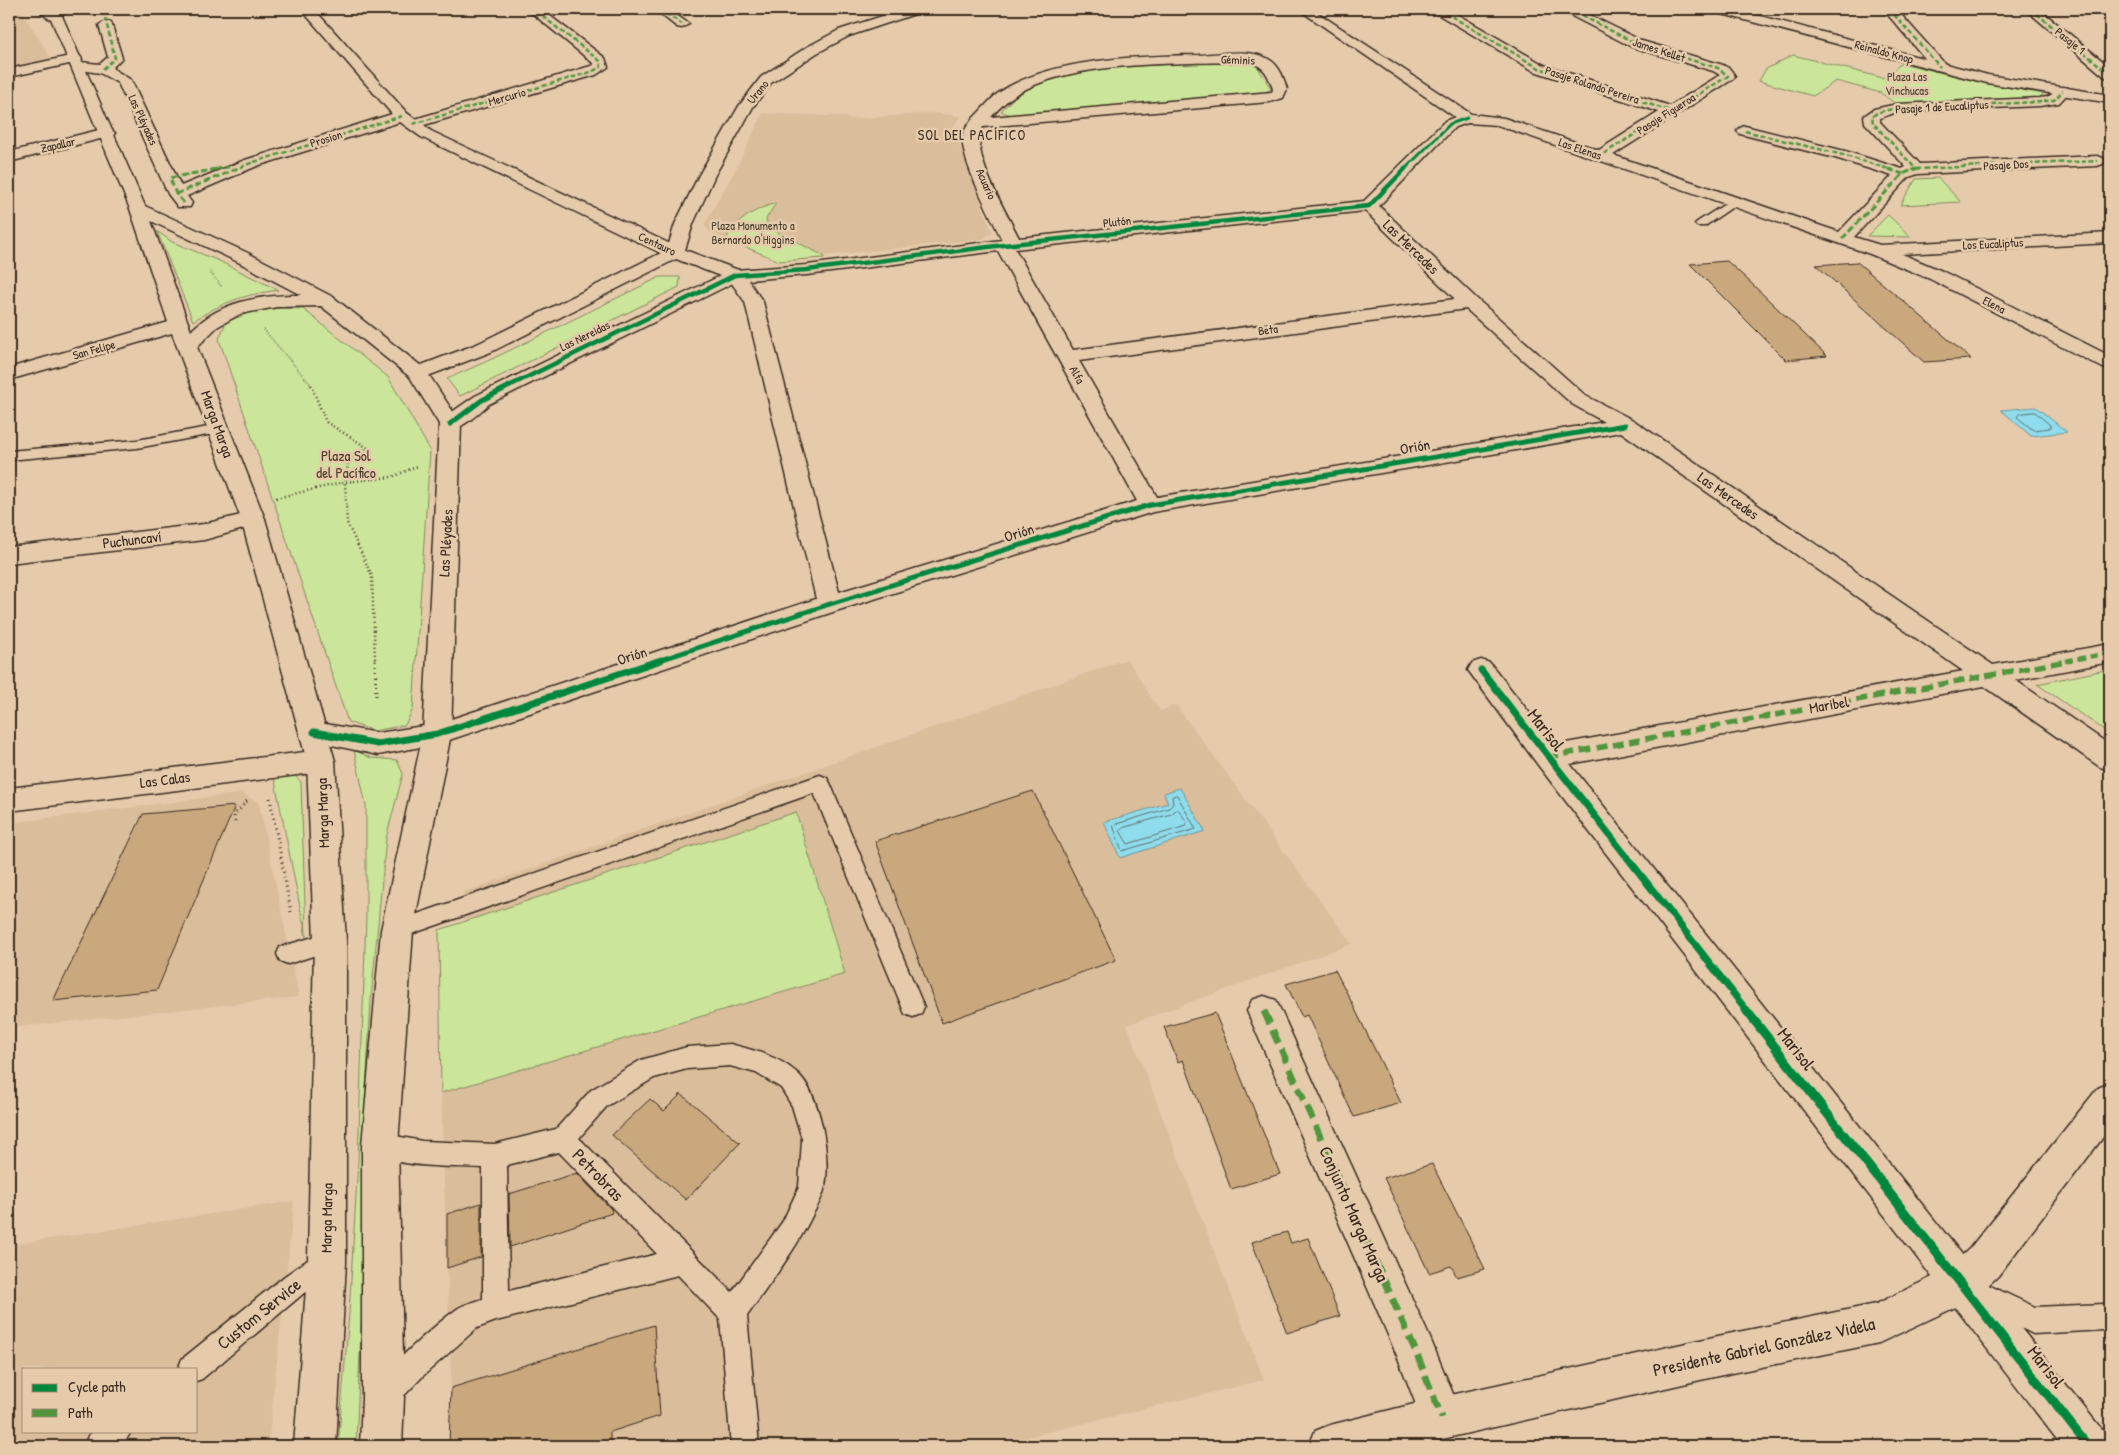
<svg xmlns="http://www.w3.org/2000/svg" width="2119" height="1455" viewBox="0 0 2119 1455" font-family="'Patrick Hand',sans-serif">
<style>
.built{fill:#dabd9b;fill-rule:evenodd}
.green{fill:#cbe59b;stroke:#83885c}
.water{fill:#8edcec;stroke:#6d959a}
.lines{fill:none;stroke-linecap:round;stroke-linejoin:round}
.shore{stroke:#5c7170;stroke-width:1}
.building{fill:#c9a87e;stroke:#3b2a1e}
.service-casing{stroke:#3b2a1e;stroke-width:3}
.minor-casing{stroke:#3b2a1e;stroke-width:3}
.tertiary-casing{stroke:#3b2a1e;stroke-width:3}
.secondary-casing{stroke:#3b2a1e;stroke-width:3}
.primary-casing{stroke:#3b2a1e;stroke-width:3}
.motorway-casing{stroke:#3b2a1e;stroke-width:3}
.path-far2{stroke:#3b2a1e;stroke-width:2;stroke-dasharray:0.5 2;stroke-linecap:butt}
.path-far1{stroke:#3b2a1e;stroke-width:2.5;stroke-dasharray:1 3;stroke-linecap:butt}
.path{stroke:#3b2a1e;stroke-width:3;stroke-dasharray:1 4;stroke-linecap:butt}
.service{fill:#e5cbac;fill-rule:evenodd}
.minor{fill:#e5cbac;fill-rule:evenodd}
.tertiary{fill:#e5cbac;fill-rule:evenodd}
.secondary{fill:#e5cbac;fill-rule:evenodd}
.primary{fill:#e5cbac;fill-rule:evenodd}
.motorway{fill:#e5cbac;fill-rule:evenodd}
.quiet-far4{stroke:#51953d;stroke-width:2.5;stroke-dasharray:5 2.5;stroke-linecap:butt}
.quiet-far3{stroke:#51953d;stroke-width:3;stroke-dasharray:7 3;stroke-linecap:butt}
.quiet-far2{stroke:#51953d;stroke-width:4.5;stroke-dasharray:8 4.5;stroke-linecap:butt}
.quiet-far1{stroke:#51953d;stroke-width:5.5;stroke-dasharray:11 5.5;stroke-linecap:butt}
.quiet{stroke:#51953d;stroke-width:7;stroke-dasharray:14 7;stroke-linecap:butt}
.cycleway-far4-casing{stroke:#e5cbac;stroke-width:5}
.cycleway-far3-casing{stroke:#e5cbac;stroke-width:6}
.cycleway-far2-casing{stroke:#e5cbac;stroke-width:8}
.cycleway-far1-casing{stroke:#e5cbac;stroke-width:10}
.cycleway-casing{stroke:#e5cbac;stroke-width:12}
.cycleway-far4{stroke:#00873e;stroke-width:3}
.cycleway-far3{stroke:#00873e;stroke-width:4.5}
.cycleway-far2{stroke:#00873e;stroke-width:5}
.cycleway-far1{stroke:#00873e;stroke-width:7}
.cycleway{stroke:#00873e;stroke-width:9}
.labels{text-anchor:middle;stroke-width:5;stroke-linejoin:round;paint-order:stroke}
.far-street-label{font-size:12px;fill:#3b2a1e;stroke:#e5cbac}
.far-park-label{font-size:12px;fill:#493d2a;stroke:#e5cbac}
.far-neighbourhood-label{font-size:14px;letter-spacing:1px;fill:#3b2a1e;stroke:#e5cbac}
.street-label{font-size:15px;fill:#3b2a1e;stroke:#e5cbac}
.park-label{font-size:15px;fill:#493d2a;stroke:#e5cbac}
.near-street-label{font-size:18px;fill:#3b2a1e;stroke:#e5cbac}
</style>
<rect width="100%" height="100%" fill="#e5cbac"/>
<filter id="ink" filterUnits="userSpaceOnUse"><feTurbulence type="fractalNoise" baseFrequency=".02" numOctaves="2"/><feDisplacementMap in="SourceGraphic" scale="10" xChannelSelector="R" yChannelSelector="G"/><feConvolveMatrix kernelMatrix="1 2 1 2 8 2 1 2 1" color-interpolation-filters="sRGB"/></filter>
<g filter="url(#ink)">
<path class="built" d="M 20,9 L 51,58 L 9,67 L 9,10 Z
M 763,113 L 848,117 L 847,119 L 932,113 L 961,116 L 953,127 L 992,232 L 983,239 L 824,256 L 768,227 L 766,219 L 775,204 L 731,230 L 726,239 L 710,232 L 704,225 L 738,165 Z
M 1127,659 L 1160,711 L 1176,705 L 1352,944 L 1127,1025 L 1264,1380 L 990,1446 L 449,1446 L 451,1379 L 441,1093 L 845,974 L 796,812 L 465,921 L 464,892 Z
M 242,793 L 259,803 L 299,997 L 9,1028 L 9,823 Z
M 294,1201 L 268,1446 L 9,1446 L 9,1245 ZM 24,1369 L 196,1369 L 196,1431 L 24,1431 Z"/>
<path class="green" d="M 1793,55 L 1883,78 L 1902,63 L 1975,81 L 2043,94 L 2037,100 L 1896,104 L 1881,93 L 1836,81 L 1813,96 L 1759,81 L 1766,69 Z
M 1243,60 L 1256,64 L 1271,89 L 1260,95 L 1013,116 L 1001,111 L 1020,92 L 1056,77 L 1097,68 Z
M 1938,178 L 1961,202 L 1900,205 L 1916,179 Z
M 776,203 L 766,219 L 768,227 L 824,256 L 824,258 L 779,261 L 726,239 C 736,220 755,209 776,203 Z
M 1888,215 L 1911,237 L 1867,236 Z
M 157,231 L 172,242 L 219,261 L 278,290 C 243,295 223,302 193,321 Z
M 660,277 L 680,277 L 679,287 L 460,396 L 447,379 L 494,358 Z
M 280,308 L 303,309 L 388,377 L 430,450 L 413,709 L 405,725 L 374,731 L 348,722 L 219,339 L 226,322 L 254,311 Z
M 2110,669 L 2110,734 L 2037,684 Z
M 354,750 L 371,758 L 397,760 L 403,774 L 386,838 L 371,999 L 364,1127 L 362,1306 L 356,1446 L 338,1446 L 349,1314 L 358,1162 L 366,916 L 366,805 Z
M 289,770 L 301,782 L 306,937 L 273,771 Z
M 796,812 L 845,974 L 441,1093 L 439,930 Z"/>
<path class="water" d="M 2036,407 L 2067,432 L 2031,436 L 2001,410 Z
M 1180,788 L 1205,831 L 1120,858 L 1104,822 L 1168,803 L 1164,793 Z"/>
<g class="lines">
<path class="shore" d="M 2035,412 L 2050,425 L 2050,428 L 2033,430 L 2017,417 L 2019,414 Z
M 1177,795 L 1196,829 L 1122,851 L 1113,825 L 1169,808 L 1173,804 L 1172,797 Z
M 1178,809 L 1187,822 L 1186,826 L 1128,844 L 1120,831 L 1122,828 L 1171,814 Z"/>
</g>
<path class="building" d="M 1727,261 L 1751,283 L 1827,356 L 1786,360 L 1690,264 Z
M 1857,262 L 1935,328 L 1971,359 L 1924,362 L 1816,265 Z
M 1033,791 L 1116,960 L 942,1023 L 875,841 Z
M 235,806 L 157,990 L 53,1001 L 143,814 Z
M 1335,970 L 1352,1003 L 1401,1103 L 1354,1117 L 1307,1015 L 1302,1017 L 1286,984 Z
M 1215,1013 L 1280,1174 L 1231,1189 L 1183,1060 L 1178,1062 L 1164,1027 Z
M 681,1094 L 740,1143 L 686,1200 L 612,1135 L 650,1099 L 664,1111 Z
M 1432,1164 L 1461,1221 L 1485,1269 L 1457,1277 L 1451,1266 L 1429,1273 L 1384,1178 Z
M 577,1173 L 611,1209 L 612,1213 L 510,1247 L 509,1194 Z
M 481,1203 L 481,1257 L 447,1268 L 447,1214 Z
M 1287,1232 L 1291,1243 L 1308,1238 L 1340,1316 L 1287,1333 L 1252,1242 Z
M 654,1325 L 660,1416 L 610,1432 L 610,1446 L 449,1446 L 451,1388 Z"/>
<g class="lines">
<defs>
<path id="service" d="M 1733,199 L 1737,200 L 1739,202 L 1737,204 L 1705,226 L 1697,226 L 1695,224 L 1697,222 Z
M 219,425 L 224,426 L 226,429 L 224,432 L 137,448 L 9,460 L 9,451 L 137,440 Z
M 820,775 L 827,778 L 830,783 L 924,1007 L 921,1014 L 913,1017 L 905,1014 L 814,793 L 397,939 L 389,937 L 386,930 L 389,923 L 397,921 Z
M 330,932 L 338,934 L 341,941 L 338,948 L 288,964 L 280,961 L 277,954 L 280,947 Z
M 730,1044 C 753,1050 778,1056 796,1072 C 821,1092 832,1161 824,1190 C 822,1198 817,1207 813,1214 C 795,1251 770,1283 747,1316 L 759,1446 L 731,1446 L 720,1319 L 678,1275 L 496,1321 L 477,1328 L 423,1376 L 396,1404 L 386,1408 L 376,1404 L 372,1394 C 381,1372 436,1324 457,1309 C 464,1304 474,1302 483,1299 L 483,1168 C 446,1166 406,1168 371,1154 L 368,1145 L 371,1136 L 380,1133 L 422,1141 L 495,1144 L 556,1129 L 591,1090 L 641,1060 L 687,1047 ZM 730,1066 L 756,1073 L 781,1088 L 792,1106 L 802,1139 L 799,1187 L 783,1221 L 732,1292 L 579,1138 L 607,1106 L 654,1078 L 687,1069 ZM 559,1152 L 657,1254 L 509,1291 L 507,1165 Z
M 327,1249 L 336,1253 L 340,1262 L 336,1271 L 304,1293 L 202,1379 L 196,1381 L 196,1369 L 178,1369 L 182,1359 L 286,1275 L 318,1253 Z
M 1980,1281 L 2035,1307 L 2104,1304 L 2110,1306 L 2110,1328 L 2104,1330 L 2033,1334 L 1971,1303 L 1967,1294 L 1971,1285 Z
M 94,1431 L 131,1431 C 122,1453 105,1446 84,1446 L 88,1436 Z"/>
<path id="minor" d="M 301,9 L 314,9 L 407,113 L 415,119 L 594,65 L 593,63 L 527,9 L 541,9 L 605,58 L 608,67 L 596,75 L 424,125 L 431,131 L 681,249 L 684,253 L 681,257 L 675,258 L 669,257 L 421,137 L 400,122 L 257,166 L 187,196 L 192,203 L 190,207 L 178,207 L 168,194 L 118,83 L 100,73 L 74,69 L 72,66 L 74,63 L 9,77 L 9,69 L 75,55 L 80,56 L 82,59 L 80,62 L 100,64 L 108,57 L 99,25 L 106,21 L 111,22 L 122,58 L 112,68 L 131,80 L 181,186 L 245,160 L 392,114 Z
M 654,9 L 668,9 L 689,24 L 682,28 L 677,27 Z
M 1298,9 L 1312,9 L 1471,114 L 1504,118 L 1599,150 L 1659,112 L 1534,71 L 1434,12 L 1433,9 L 1448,9 L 1544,65 L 1670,106 L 1720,75 L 1713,71 L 1632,47 L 1564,12 L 1563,9 L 1578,9 L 1642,41 L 1723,65 L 1730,69 L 1735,76 L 1733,79 L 1613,155 L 1839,232 L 1892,176 L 1835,158 L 1740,134 L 1737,131 L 1740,128 L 1745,126 L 1845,151 L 1902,169 L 1906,167 L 1865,123 L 1864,116 L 1874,109 L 1897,104 L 2040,98 C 2043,97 2046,98 2049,96 C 2057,92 2057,85 2068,88 L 2070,91 L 2059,103 L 2040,106 L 1897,112 L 1880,118 L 1880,122 L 1920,164 L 2097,156 L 2103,158 L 2105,161 L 2103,164 L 2097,166 L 1918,174 L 1909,177 L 1854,237 L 1880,245 L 2110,233 L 2110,243 L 1902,254 L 1942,271 L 2110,356 L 2110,370 L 2103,368 L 1930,279 L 1870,254 L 1497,125 L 1468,123 L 1455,127 L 1379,206 L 1477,299 L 1586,396 L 1633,420 L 1993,665 L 2110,644 L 2110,662 L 2015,680 L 2110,745 L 2110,770 L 2100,767 L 1984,686 L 1570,764 L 2056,1372 L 2103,1431 L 2109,1446 L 2062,1446 L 1538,765 L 1468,670 L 1472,663 L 1481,660 L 1490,663 L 1555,745 L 1963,671 L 1621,432 L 1153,512 L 839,610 L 437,744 L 378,755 L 304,739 L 300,732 L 304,725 L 314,722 L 378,733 L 436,724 L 816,599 L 745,302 L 726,275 L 729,271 L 735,270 L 807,265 L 1002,240 C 992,217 958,157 963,134 C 966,126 975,116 981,110 C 986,105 992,98 997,94 C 1047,58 1139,56 1199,55 C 1221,54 1251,48 1270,60 C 1280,66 1284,79 1287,89 L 1283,98 L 1269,102 L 983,127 C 967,149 1008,215 1019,238 L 1364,201 L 1445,121 L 1455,117 ZM 1247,62 C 1264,65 1268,74 1273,89 L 1272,92 L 991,117 C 996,112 1001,106 1007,101 C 1059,59 1182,64 1247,62 ZM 1365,211 L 1455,299 L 1073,350 L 1015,249 ZM 998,251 L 1137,501 L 839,592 L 763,302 L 748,280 L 807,275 ZM 1466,309 L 1572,404 L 1604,422 L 1157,497 L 1079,361 Z
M 1883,9 L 1896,9 L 1945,64 L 1947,67 L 1945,70 L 1935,70 Z
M 2025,9 L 2039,9 L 2110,67 L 2110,78 L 2105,77 Z
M 107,128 L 112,130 L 115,133 L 112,136 L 9,162 L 9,152 Z
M 253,512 L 261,514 L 265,519 L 261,524 L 204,540 L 9,563 L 9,547 L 204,524 Z
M 321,750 L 331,753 L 335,761 L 331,769 L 321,772 L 9,811 L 9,788 Z
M 1264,996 L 1276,1000 L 1430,1338 L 1463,1418 L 1457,1433 L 1442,1439 L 1427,1433 L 1398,1358 L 1247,1011 L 1252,1000 Z"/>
<path id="tertiary" d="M 904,9 L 922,9 L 921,12 L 849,36 L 817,53 L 771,83 L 753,107 L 715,175 L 693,224 L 685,250 L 741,271 L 744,275 L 741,279 L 489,404 C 476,415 460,433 442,429 L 439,424 L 442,419 L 475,396 L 720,276 L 676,259 L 491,352 L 425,377 L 418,379 L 411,377 L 408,373 L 411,369 L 477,344 L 667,250 L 675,224 L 699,175 L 739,106 L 761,77 L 807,47 L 839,30 Z
M 1713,9 L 1733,9 L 1988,75 L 2110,95 L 2110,103 L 1987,83 L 1714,12 Z
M 179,319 L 186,321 L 189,325 L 186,329 L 9,380 L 9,368 Z"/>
<path id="secondary" d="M 2110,1083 L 2110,1128 L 1998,1276 L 1975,1298 L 1879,1343 L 1718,1376 L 1412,1446 L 1309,1446 L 1315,1431 L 1330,1425 L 1442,1397 L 1718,1336 L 1876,1304 L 1947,1270 L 1970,1248 L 2098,1088 Z"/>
<path id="primary" d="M 47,9 L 59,9 L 145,206 L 248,253 L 333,297 L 425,369 L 461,424 L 451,734 L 413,930 L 398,1145 L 404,1398 L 402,1446 L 360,1446 L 362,1398 L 362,1145 L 381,930 L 423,734 L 439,424 L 410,377 L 321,306 L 277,307 L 240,314 L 217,327 L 197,347 L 265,519 L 335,761 L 346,941 L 346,1262 L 336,1446 L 294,1446 L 308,1262 L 314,941 L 307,761 L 241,519 L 169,325 L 130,209 ZM 151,221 L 236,261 L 301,295 C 260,295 220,301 191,331 Z"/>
<path id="motorway" d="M 39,9 L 65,9 L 61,20 C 52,22 43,16 39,9 Z"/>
</defs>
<use href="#service" class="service-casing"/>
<use href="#minor" class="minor-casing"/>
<use href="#tertiary" class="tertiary-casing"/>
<use href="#secondary" class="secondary-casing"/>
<use href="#primary" class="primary-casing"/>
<use href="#motorway" class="motorway-casing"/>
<path class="path-far2" d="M 210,272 L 222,287
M 264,330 L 312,386"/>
<path class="path-far1" d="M 311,385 L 326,422 L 368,448 L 349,459 L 345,482 L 347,523 L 372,576 L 375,661
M 276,498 L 345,482 L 392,477 L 418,466"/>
<path class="path" d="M 375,660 L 376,697
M 270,798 L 291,912
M 235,822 L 234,815 L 247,801"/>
<use href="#service" class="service"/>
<use href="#minor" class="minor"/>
<use href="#tertiary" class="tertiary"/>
<use href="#secondary" class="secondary"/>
<use href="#primary" class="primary"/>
<use href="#motorway" class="motorway"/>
<path class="quiet-far4" d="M 660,9 L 682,24
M 1439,9 L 1539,68 L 1670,111
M 1569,9 L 1637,44 L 1718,68 L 1728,76 L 1600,156
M 1889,9 L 1940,67
M 2031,9 L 2110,74
M 103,69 L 115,58 L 104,13 L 114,9
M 413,124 L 591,72 L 601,67 L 600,61 L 533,9
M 1745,131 L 1839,154 L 1892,170
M 1916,169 L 2097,161
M 210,170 L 229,167
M 233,170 L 251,163 L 402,116
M 1912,170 L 1916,169 L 1873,123 L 1872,116 L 1879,112 L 1897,108 L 2040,102 L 2054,100 L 2063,91"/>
<path class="quiet-far3" d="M 1888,169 L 1903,174
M 176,194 L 236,169
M 184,203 L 176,194 L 170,178 L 217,169
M 1842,239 L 1903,174 L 1915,169"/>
<path class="quiet-far2" d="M 2065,661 L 2110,653"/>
<path class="quiet-far1" d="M 1548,757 L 2072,660"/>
<path class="quiet" d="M 1264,1011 L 1416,1352 L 1442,1418"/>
<defs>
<path id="cycleway-far4" d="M 1404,170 L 1450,124 L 1467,118"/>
<path id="cycleway-far3" d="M 509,386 L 735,275 L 807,270 L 1004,245 L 1369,206 L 1405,169"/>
<path id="cycleway-far2" d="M 450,424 L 482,400 L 512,385
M 657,661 L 830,604 L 1150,505 L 1625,425"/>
<path id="cycleway-far1" d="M 1481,670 L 1747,1011
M 314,732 L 378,744 L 437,734 L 661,660"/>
<path id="cycleway" d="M 1746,1010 L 2088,1446"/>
</defs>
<use href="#cycleway-far4" class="cycleway-far4-casing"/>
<use href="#cycleway-far3" class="cycleway-far3-casing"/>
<use href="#cycleway-far2" class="cycleway-far2-casing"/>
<use href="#cycleway-far1" class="cycleway-far1-casing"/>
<use href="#cycleway" class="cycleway-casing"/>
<use href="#cycleway-far4" class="cycleway-far4"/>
<use href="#cycleway-far3" class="cycleway-far3"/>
<use href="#cycleway-far2" class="cycleway-far2"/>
<use href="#cycleway-far1" class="cycleway-far1"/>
<use href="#cycleway" class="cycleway"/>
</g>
</g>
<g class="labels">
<g class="far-street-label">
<text transform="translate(2070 41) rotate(39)" y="4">Pasaje 1</text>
<text transform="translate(1659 50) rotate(18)" y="4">James Kellet</text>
<text transform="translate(1884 52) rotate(15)" y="4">Reinaldo Knop</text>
<text transform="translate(1238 60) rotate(2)" y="4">Géminis</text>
<text transform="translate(1592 85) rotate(18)" y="4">Pasaje Rolando Pereira</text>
<text transform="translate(758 92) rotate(-51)" y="4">Urano</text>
<text transform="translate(507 97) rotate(-16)" y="4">Mercurio</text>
<text transform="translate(1942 107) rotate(-3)" y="4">Pasaje 1 de Eucaliptus</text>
<text transform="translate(1666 114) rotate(-32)" y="4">Pasaje Figueroa</text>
<text transform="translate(143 120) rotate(65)" y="4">Las Pléyades</text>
<text transform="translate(326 139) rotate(-17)" y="4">Prosion</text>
<text transform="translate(58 145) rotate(-13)" y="4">Zapallar</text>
<text transform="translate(1580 149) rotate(19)" y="4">Las Elenas</text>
<text transform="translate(2006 165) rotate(-3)" y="4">Pasaje Dos</text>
<text transform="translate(986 184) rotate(66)" y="4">Acuario</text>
<text transform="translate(1117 222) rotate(-6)" y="4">Plutón</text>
<text transform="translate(657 244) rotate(25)" y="4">Centauro</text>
<text transform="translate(1993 244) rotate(-3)" y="4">Los Eucaliptus</text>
<text transform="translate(1994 305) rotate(27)" y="4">Elena</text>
<text transform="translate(1268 330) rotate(-8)" y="4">Beta</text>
<text transform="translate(585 336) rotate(-26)" y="4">Las Nereidas</text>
<text transform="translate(94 350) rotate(-16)" y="4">San Felipe</text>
<text transform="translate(1077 375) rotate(61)" y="4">Alfa</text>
</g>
<g class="far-park-label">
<text x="1907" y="81">Plaza Las<tspan x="1907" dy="14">Vinchucas</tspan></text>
<text x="753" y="230">Plaza Monumento a<tspan x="753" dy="14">Bernardo O'Higgins</tspan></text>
</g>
<g class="far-neighbourhood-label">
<text x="972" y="140">SOL DEL PACÍFICO</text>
</g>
<g class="street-label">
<text transform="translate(1411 247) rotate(44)" y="5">Las Mercedes</text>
<text transform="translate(217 424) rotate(70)" y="5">Marga Marga</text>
<text transform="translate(1415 447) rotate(-10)" y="5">Orión</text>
<text transform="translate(1728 496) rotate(35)" y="5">Las Mercedes</text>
<text transform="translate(1019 533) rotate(-17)" y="5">Orión</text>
<text transform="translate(132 540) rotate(-7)" y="5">Puchuncaví</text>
<text transform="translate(446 543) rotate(-87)" y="5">Las Pléyades</text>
<text transform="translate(632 656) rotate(-18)" y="5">Orión</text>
<text transform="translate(1829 705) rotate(-10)" y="5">Maribel</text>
<text transform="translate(165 780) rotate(-7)" y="5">Las Calas</text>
<text transform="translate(323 813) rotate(-92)" y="5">Marga Marga</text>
<text transform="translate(327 1218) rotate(-89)" y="5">Marga Marga</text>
</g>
<g class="park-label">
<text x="346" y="461">Plaza Sol<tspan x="346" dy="17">del Pacífico</tspan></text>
</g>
<g class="near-street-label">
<text transform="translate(1546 730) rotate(52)" y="6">Marisol</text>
<text transform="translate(1796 1049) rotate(52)" y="6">Marisol</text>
<text transform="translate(598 1175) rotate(46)" y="6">Petrobras</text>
<text transform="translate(1354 1214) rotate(66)" y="6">Conjunto Marga Marga</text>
<text transform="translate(259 1314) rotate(-39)" y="6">Custom Service</text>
<text transform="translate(1764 1347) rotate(-12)" y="6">Presidente Gabriel González Videla</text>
<text transform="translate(2046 1367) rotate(52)" y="6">Marisol</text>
</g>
</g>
<rect width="2119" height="1455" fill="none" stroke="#e5cbac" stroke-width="30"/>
<rect x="15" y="15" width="2089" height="1425" fill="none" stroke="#3b2a1e" stroke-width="2" filter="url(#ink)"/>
<rect x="22" y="1368" width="175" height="65" fill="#e5cbac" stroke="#a18b73"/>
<rect x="32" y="1384" width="25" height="8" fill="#00873e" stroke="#a18b73"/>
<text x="68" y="1392" font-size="15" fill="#3b2a1e">Cycle path</text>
<rect x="32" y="1409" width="25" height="8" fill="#51953d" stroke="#a18b73"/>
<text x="68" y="1418" font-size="15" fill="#3b2a1e">Path</text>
</svg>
